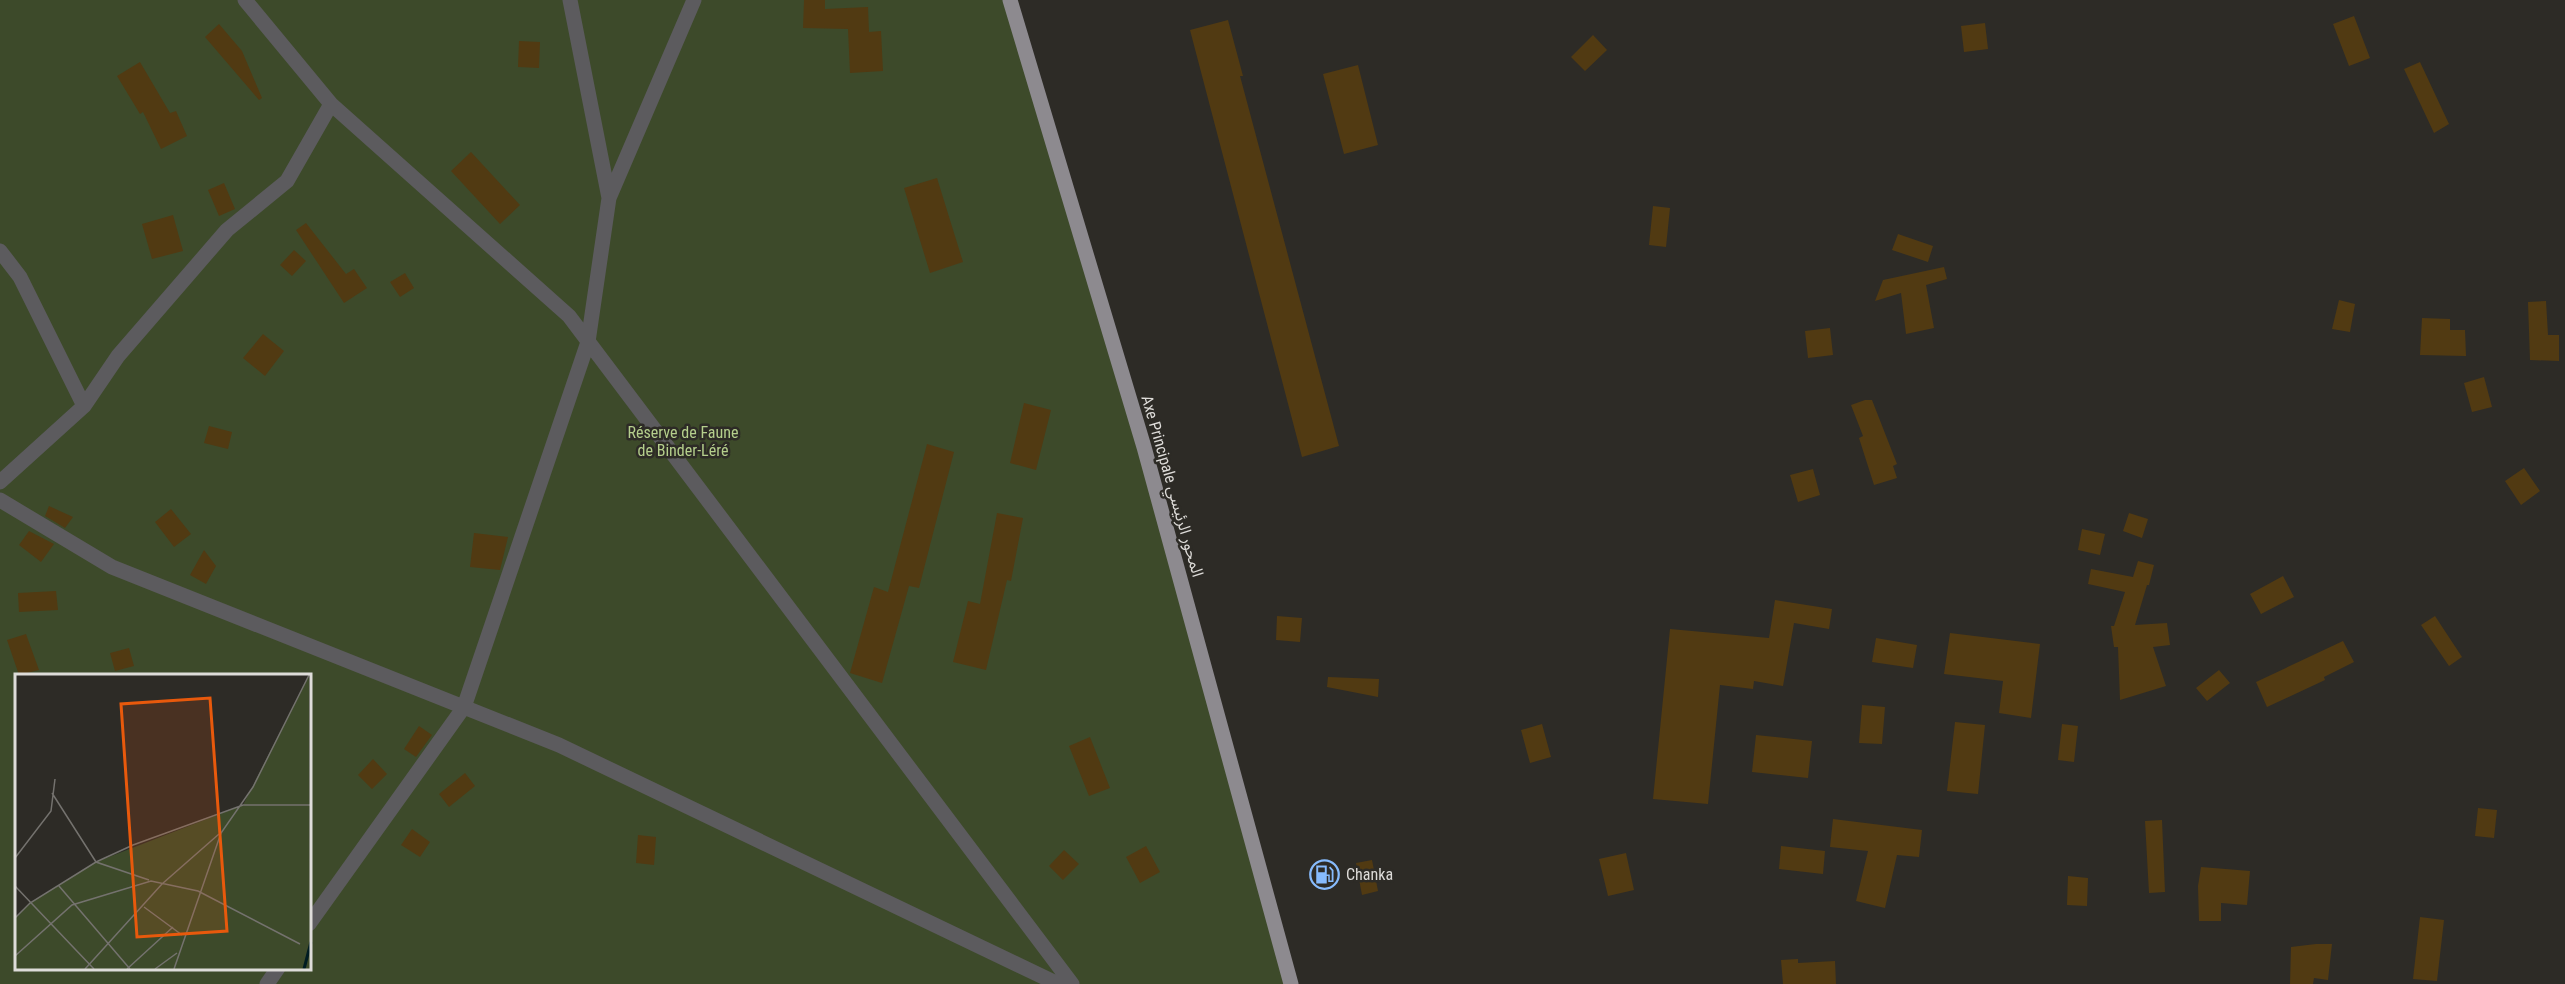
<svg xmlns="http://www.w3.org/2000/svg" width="2565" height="984" viewBox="0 0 2565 984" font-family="'Roboto Condensed','Noto Sans Arabic',sans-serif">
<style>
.green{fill:#3d4a2a;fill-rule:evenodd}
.building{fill:#513a12}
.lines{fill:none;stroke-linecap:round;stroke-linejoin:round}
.minor{stroke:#5c5b5e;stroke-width:15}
.major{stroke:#8d8a8f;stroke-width:15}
.labels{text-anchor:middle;stroke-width:5;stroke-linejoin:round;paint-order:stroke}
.park-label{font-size:16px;fill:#b5cf8c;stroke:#2d2b26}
.street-label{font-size:16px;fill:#dedcd9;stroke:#2d2b26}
.poi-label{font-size:16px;fill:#dedcd9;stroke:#2d2b26;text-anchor:start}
.inset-river{fill:none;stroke:#001c22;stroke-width:3}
.inset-road{fill:none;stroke:#74726e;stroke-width:1.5}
.view{fill:#e8590c;fill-opacity:0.15;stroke:#e8590c;stroke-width:3}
.inset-edge{fill:none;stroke:#dedcd9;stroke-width:3}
</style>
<rect width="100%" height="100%" fill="#2d2b26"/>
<path class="green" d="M 0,0 L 1010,0 L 1291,984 L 0,984 ZM 16,675 L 309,675 L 309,968 L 16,968 Z"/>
<path class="building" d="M 804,0 L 825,0 L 825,9 L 868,7 L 869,32 L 881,31 L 883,71 L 850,73 L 848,29 L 803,28 Z
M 2354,16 L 2370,58 L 2349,66 L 2333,24 Z
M 1228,20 L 1243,76 L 1240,76 L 1339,446 L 1302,457 L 1190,30 Z
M 1985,23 L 1988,49 L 1964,52 L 1961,26 Z
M 219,24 L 242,51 L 262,98 L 259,100 L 205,37 Z
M 1593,35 L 1607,50 L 1585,71 L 1571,57 Z
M 519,41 L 540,42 L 539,68 L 518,67 Z
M 140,62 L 170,113 L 176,111 L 187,136 L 161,149 L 143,112 L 140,114 L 117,76 Z
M 2420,62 L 2449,124 L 2434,133 L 2404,69 Z
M 1358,65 L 1378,145 L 1344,154 L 1323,74 Z
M 471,152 L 520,205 L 500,224 L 451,171 Z
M 937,178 L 963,262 L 930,273 L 904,188 Z
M 224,183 L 235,209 L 219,216 L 208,190 Z
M 1653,206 L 1670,208 L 1666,247 L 1649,245 Z
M 173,215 L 183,251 L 152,259 L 142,224 Z
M 306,223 L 346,274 L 354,269 L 367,288 L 344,303 L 296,230 Z
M 1898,234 L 1933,246 L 1928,262 L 1892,250 Z
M 294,250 L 306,261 L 292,276 L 280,265 Z
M 1944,267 L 1947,279 L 1926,285 L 1934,328 L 1906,334 L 1901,293 L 1875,301 L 1883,280 Z
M 405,273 L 414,288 L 400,297 L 390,282 Z
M 2339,300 L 2355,304 L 2350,332 L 2332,329 Z
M 2546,301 L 2548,335 L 2559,335 L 2559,361 L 2530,360 L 2528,302 Z
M 2422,318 L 2450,319 L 2450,330 L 2465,330 L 2466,356 L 2420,355 Z
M 1830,328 L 1833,355 L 1808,358 L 1805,331 Z
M 263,334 L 284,351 L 265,376 L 243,358 Z
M 2484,377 L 2492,407 L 2472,412 L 2464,383 Z
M 1865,400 L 1872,400 L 1897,464 L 1893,466 L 1897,478 L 1874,485 L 1859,438 L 1863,436 L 1851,405 Z
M 1024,403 L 1051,410 L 1036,470 L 1010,463 Z
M 209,426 L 232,432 L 228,449 L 204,443 Z
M 927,444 L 954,452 L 919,588 L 909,586 L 882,683 L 850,673 L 874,587 L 888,592 Z
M 2524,468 L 2540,491 L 2521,505 L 2505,481 Z
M 1813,469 L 1820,495 L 1798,502 L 1790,475 Z
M 49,506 L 73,517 L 65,528 L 45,516 Z
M 171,509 L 191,534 L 174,547 L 155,522 Z
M 997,513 L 1023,518 L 1011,581 L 1007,580 L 986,670 L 953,662 L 968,601 L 980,604 Z
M 2129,513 L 2148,519 L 2142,538 L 2123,531 Z
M 2082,529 L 2105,534 L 2100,555 L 2078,550 Z
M 29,531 L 54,544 L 41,562 L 19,545 Z
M 474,533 L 508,537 L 500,570 L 470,567 Z
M 204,550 L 216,566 L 206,584 L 190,575 Z
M 2138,561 L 2154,565 L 2149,585 L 2147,585 L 2135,625 L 2167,623 L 2170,645 L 2153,647 L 2166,686 L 2120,700 L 2118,647 L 2114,647 L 2111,626 L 2114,626 L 2125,592 L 2088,584 L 2091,569 L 2133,577 Z
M 2283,576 L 2294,597 L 2261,614 L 2250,594 Z
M 56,591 L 58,610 L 19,612 L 18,593 Z
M 1775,600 L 1832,609 L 1829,629 L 1794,623 L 1783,686 L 1754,681 L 1753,689 L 1720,685 L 1708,804 L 1653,799 L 1670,629 L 1769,638 Z
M 1277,616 L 1302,618 L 1300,642 L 1276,640 Z
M 2435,616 L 2462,657 L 2449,666 L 2421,625 Z
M 1950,633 L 2040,644 L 2031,718 L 1999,713 L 2003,681 L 1944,674 Z
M 26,634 L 39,670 L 19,675 L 7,640 Z
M 1876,638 L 1917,645 L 1913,668 L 1872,662 Z
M 2343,641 L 2354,662 L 2324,677 L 2325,680 L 2267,707 L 2256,682 Z
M 129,648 L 134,666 L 115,671 L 110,653 Z
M 2219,670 L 2230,683 L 2207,701 L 2196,688 Z
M 1328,677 L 1379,679 L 1378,697 L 1327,687 Z
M 1862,705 L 1885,707 L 1882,744 L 1859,743 Z
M 1955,722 L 1985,725 L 1978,794 L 1947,791 Z
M 1542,724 L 1551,757 L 1530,763 L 1521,730 Z
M 2062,724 L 2078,726 L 2074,762 L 2058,760 Z
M 419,726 L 432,735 L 416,757 L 404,749 Z
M 1756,735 L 1812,741 L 1808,778 L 1752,772 Z
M 1090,737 L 1110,788 L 1089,796 L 1069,746 Z
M 373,759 L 387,774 L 372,789 L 358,775 Z
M 465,773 L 475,786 L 449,807 L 439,794 Z
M 2478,808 L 2497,810 L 2494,838 L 2475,836 Z
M 1833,819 L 1922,830 L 1919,857 L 1897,855 L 1885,908 L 1856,901 L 1868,851 L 1830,847 Z
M 2162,820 L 2165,892 L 2149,893 L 2145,821 Z
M 412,829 L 430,842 L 420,857 L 401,845 Z
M 638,835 L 656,837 L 654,865 L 636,863 Z
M 1146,846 L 1160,872 L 1140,883 L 1126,857 Z
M 1781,846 L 1825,851 L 1823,874 L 1779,869 Z
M 1064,850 L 1079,864 L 1063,880 L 1049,866 Z
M 1626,853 L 1634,890 L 1608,896 L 1599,859 Z
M 1372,860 L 1378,891 L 1362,895 L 1356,863 Z
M 2201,867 L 2250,871 L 2247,905 L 2221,903 L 2221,921 L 2199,921 L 2198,886 Z
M 2068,876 L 2088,878 L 2087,906 L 2067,905 Z
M 2420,917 L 2444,920 L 2437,981 L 2413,979 Z
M 2316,944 L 2332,944 L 2328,980 L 2314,978 L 2313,984 L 2290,984 L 2291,947 Z
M 1798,959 L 1798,963 L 1835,961 L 1836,984 L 1783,984 L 1781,960 Z"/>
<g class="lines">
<path class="minor" d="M 245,0 L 331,104 L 569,316 L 1072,984
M 609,198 L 694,0
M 0,251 L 20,277 L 84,406
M 0,482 L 84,406 L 118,356 L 227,230 L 287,181 L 331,104
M 0,500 L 112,567 L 559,745 L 1058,984
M 309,924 L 464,707 L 588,342 L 609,198 L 570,0
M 267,984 L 278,968"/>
<path class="major" d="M 1010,0 L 1144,447 L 1291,984"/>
</g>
<defs>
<symbol id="fuel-ring" viewBox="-11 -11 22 22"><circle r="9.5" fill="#2d2b26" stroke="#87bbfc" stroke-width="1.5"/><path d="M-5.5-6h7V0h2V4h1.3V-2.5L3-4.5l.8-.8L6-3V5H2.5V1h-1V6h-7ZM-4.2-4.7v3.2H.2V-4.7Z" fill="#87bbfc"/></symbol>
</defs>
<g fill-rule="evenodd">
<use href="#fuel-ring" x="1308" y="858" width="33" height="33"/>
</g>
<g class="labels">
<g class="park-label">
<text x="683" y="438">Réserve de Faune<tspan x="683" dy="18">de Binder-Léré</tspan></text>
</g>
<g class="street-label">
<text transform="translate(1173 486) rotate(74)" y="6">Axe Principale المحور الرئيسي</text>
</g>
<g class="poi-label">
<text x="1346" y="880">Chanka</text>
</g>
</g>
<g transform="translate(15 674)">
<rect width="296" height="296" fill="#2d2b26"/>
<path d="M 294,1 L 295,295 L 0,295 L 0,244 L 15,229 L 81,188 L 228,131 Z" fill="#3d4a2a"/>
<path class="inset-river" d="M 289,295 L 296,268"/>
<path class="inset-road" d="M 37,119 L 81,188 L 134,206M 0,184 L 36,137 L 40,105M 0,212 L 79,295M 44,212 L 115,295M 129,233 L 167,261M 0,244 L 15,229 L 81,188 L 118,171 L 228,131 L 296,131M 0,282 L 57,231 L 136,207 L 183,217 L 285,270M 70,295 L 147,210 L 204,160M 112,295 L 158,253M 140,295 L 162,279M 159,295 L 206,159 L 238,113 L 294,1"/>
<path class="view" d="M 195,24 L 212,257 L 122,263 L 106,30 Z"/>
<rect width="296" height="296" class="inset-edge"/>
</g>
</svg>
